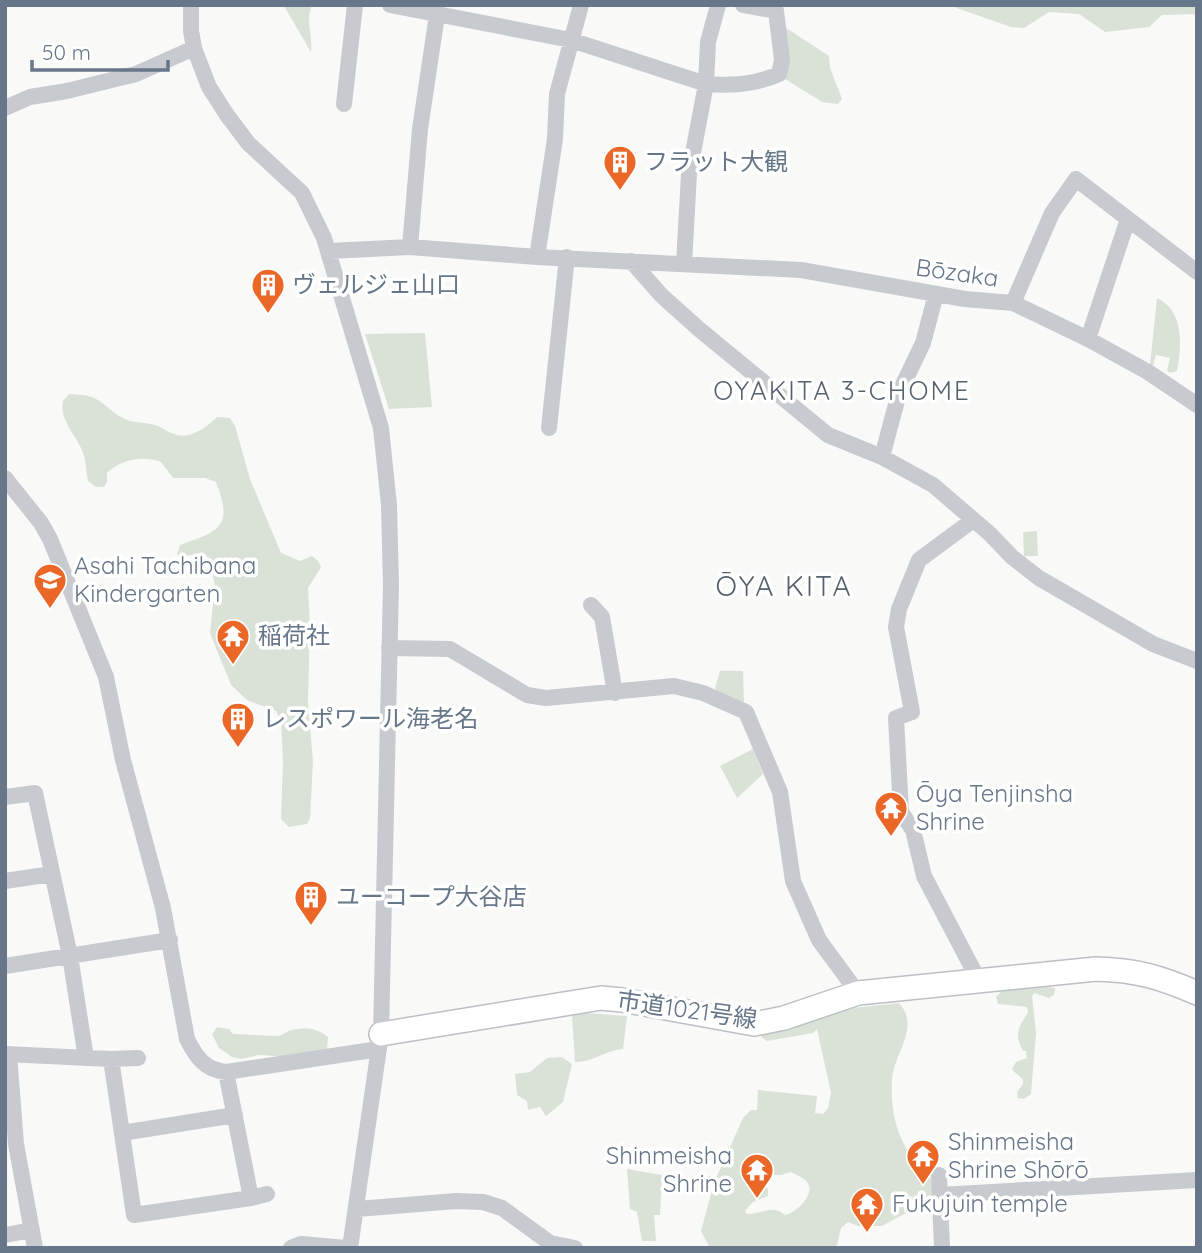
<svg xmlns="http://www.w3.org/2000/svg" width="1202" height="1253" viewBox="0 0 1202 1253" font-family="Quicksand,'Noto Sans JP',sans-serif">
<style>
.green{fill:#dae2d8;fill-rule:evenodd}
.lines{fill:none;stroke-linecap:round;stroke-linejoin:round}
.secondary-casing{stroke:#bbc0c5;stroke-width:26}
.street{stroke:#c7cace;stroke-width:16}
.secondary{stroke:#fff;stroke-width:23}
.labels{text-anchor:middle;stroke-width:7;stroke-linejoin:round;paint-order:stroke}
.poi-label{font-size:24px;fill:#677789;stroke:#fff;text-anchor:start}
.street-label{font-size:24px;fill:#677789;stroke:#fff}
.neighbourhood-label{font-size:26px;letter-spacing:2px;fill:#56616e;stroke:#fff}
.quarter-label{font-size:28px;letter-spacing:2px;fill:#56616e;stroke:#fff}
</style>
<rect width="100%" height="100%" fill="#f9f9f7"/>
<path class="green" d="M 287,5 L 312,5 C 305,22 313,34 311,52 L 284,6 Z
M 948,5 L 1197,5 L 1197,14 L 1162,15 L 1149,27 L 1105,32 L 1079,14 L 1049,12 L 1024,28 L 1011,27 Z
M 786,28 L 829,56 L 830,68 L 842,99 L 838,104 L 822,102 L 782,77 Z
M 1157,298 C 1184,311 1182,345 1177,371 L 1171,373 L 1167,371 L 1170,358 L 1156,355 L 1153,365 L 1150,365 Z
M 425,333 L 432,407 L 389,409 L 365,334 Z
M 69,394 C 105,394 101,408 127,420 C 136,423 146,422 154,425 C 161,426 167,432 174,434 C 189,440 206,428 217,417 L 230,418 L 235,426 L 250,479 L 281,553 L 300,561 L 312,556 L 318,561 L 321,567 L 308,588 L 310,626 L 308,702 L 313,762 L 310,818 L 307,824 L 289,827 L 281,819 L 283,761 L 281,721 L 276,711 L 247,700 L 231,685 L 210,633 L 215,585 L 209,559 L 205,554 L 178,556 L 177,554 L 180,545 C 221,531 233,526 216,482 L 205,478 L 173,478 L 161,462 C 143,455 120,460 107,473 L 107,482 L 104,487 L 96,487 L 88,481 C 86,471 86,461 83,453 C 77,435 59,421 63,401 Z
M 1037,531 L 1038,556 L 1024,556 L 1023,532 Z
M 720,671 L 743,671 L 744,702 L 718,694 L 715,688 Z
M 753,749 L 763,774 L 737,798 L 720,766 Z
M 1048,987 L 1055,988 L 1054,995 L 1049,998 L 1034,993 L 1032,996 L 1036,1033 L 1031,1094 L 1024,1099 L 1018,1098 L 1017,1092 C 1030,1077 1020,1080 1012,1069 L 1016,1062 L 1027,1058 L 1026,1051 L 1023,1051 C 1014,1035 1018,1027 1028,1013 L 1027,1007 L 998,1004 L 996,997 L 1003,990 Z
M 899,1003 C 921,1027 894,1053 892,1079 C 891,1099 893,1120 901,1138 C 907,1152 913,1155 916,1172 L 929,1172 L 936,1201 L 918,1203 L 908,1212 L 882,1226 L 858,1226 L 848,1222 L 841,1228 L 837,1245 L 827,1248 L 710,1248 L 701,1231 L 714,1183 L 743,1118 L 751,1110 L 757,1110 L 758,1090 L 817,1096 L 815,1113 L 823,1114 L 828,1108 L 831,1093 L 817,1029 L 813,1033 L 767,1041 L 761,1037 L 764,1030 L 844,1009 ZM 791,1172 C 797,1176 807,1178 809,1186 C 812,1198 795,1213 785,1215 C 772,1204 762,1214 747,1214 L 745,1211 L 753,1202 L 768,1196 L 768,1189 L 762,1182 L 766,1175 L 781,1175 Z
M 586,1013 L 627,1016 L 623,1049 C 606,1050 591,1063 575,1062 L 572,1015 Z
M 217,1027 L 229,1029 L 233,1034 C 248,1035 262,1035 277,1036 C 282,1036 287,1031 292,1030 C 306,1027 317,1028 328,1037 L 327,1049 L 293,1057 L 259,1055 L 241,1059 L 232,1057 L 219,1048 L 212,1034 Z
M 562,1057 L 572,1064 L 563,1102 L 546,1116 L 540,1107 L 528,1110 L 527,1101 L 517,1095 L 515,1074 L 530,1072 L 547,1058 Z
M 627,1169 L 662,1175 L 660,1215 L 654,1215 L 656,1241 L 642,1241 L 637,1212 L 630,1209 Z"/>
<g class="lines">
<defs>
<path id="secondary" d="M 381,1034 L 601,998 L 622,1000 L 754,1024 L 784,1018 L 858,993 L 1096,969 C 1136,970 1160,977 1197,993"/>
</defs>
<use href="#secondary" class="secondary-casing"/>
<path class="street" d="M 191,5 L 191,31 L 194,48 L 209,87 L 227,115 L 248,143 L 302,193 L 324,238 L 381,428 L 389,505 L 391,585 L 381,1034 L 350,1248
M 390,5 L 571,40 L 706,84 C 730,86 757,84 779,74 L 782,60 L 776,11 L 743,5
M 344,104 L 355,5
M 5,108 L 30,97 L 67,91 L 136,74 L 194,48
M 410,247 L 420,129 L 437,15
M 329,251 L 410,247 L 537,257 L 801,270 L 965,299 L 1013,303 L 1088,339 L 1148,372 L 1197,405
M 537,257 L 555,139 L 557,94 L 581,5
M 631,261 L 662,296 L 700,330 L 828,435 L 882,457 L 933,485 L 990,534 L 1012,557 L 1039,578 L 1153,644 L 1197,661
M 684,264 L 689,174 L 706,84 L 708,42 L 718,5
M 1013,303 L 1052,213 L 1076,179 L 1197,272
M 1088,339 L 1128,219
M 549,428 L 567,257
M 882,457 L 899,393 L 923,343 L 936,294
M 5,478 L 41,523 L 50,539 L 106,677 L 123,760 L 163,908 L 187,1039 C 196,1057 205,1070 226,1072 L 379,1049
M 973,520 L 919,560 L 899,609 L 896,627 L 912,712 L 896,718 L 901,812 L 913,830 L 924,876 L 978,979
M 591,605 L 602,617 L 615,693
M 389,648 L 450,649 L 527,695 L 546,698 L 674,686 L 703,693 L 746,712 L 780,792 L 793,881 L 819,940 L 858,993
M 5,797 L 35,793 L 70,956 L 86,1058
M 5,881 L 52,874
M 5,966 L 170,940
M 5,1054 L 111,1059 L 138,1058
M 9,1054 L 16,1144 L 35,1248
M 111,1059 L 134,1215 L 251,1198
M 226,1072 L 251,1198 L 267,1194
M 122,1133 L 235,1115
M 939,1175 L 942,1248
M 940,1195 L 1197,1180
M 357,1209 L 456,1201 L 483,1202 L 502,1208 L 550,1243 L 575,1248
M 5,1235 L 32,1230
M 291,1248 L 301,1244 L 346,1248"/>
<use href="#secondary" class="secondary"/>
</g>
<defs>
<symbol id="building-pin" viewBox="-11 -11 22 30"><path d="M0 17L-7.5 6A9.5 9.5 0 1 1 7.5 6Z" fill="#ea6727" stroke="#fff"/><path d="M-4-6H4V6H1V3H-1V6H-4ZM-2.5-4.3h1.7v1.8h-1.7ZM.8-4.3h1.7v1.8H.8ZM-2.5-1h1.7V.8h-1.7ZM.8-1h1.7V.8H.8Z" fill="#fff"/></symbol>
<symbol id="school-pin" viewBox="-11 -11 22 30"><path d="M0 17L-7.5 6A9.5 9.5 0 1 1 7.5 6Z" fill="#ea6727" stroke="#fff"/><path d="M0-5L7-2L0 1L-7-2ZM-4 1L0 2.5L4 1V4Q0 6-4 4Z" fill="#fff"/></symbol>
<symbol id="temple-pin" viewBox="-11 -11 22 30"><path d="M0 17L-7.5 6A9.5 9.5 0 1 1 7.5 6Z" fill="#ea6727" stroke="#fff"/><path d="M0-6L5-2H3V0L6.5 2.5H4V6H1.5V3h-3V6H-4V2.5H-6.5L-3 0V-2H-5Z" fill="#fff"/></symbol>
</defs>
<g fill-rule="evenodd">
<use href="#building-pin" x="601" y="143" width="38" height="52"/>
<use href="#building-pin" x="249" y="266" width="38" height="52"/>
<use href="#school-pin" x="31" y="561" width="38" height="52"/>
<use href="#temple-pin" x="214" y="617" width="38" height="52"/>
<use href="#building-pin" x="219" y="700" width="38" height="52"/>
<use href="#temple-pin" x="872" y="789" width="38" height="52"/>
<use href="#building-pin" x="292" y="878" width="38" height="52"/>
<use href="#temple-pin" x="904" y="1137" width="38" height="52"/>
<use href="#temple-pin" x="738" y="1151" width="38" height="52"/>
<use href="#temple-pin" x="848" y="1185" width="38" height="52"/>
</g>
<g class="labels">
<g class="poi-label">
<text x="644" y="170">フラット大観</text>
<text x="292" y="293">ヴェルジェ山口</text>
<text x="74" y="574">Asahi Tachibana<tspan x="74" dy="28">Kindergarten</tspan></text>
<text x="258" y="644">稲荷社</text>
<text x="262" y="727">レスポワール海老名</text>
<text x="916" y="802">Ōya Tenjinsha<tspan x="916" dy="28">Shrine</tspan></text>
<text x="336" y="905">ユーコープ大谷店</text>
<text x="948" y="1150">Shinmeisha<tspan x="948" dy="28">Shrine Shōrō</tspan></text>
<text x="732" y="1164" text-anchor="end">Shinmeisha<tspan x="732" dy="28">Shrine</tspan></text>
<text x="892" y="1212">Fukujuin temple</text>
</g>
<g class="street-label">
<text transform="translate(957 273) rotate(8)" y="8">Bōzaka</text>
<text transform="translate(687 1010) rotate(8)" y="8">市道1021号線</text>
</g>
<g class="neighbourhood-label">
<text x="842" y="400">OYAKITA 3-CHOME</text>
</g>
<g class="quarter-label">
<text x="784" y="596">ŌYA KITA</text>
</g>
</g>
<rect width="1202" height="1253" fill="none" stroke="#677789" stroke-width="14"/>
<path d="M32 60v10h136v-10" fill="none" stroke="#677789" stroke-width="3.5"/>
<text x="42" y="60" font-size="21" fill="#677789" stroke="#ffffff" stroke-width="5" paint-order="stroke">50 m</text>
</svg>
